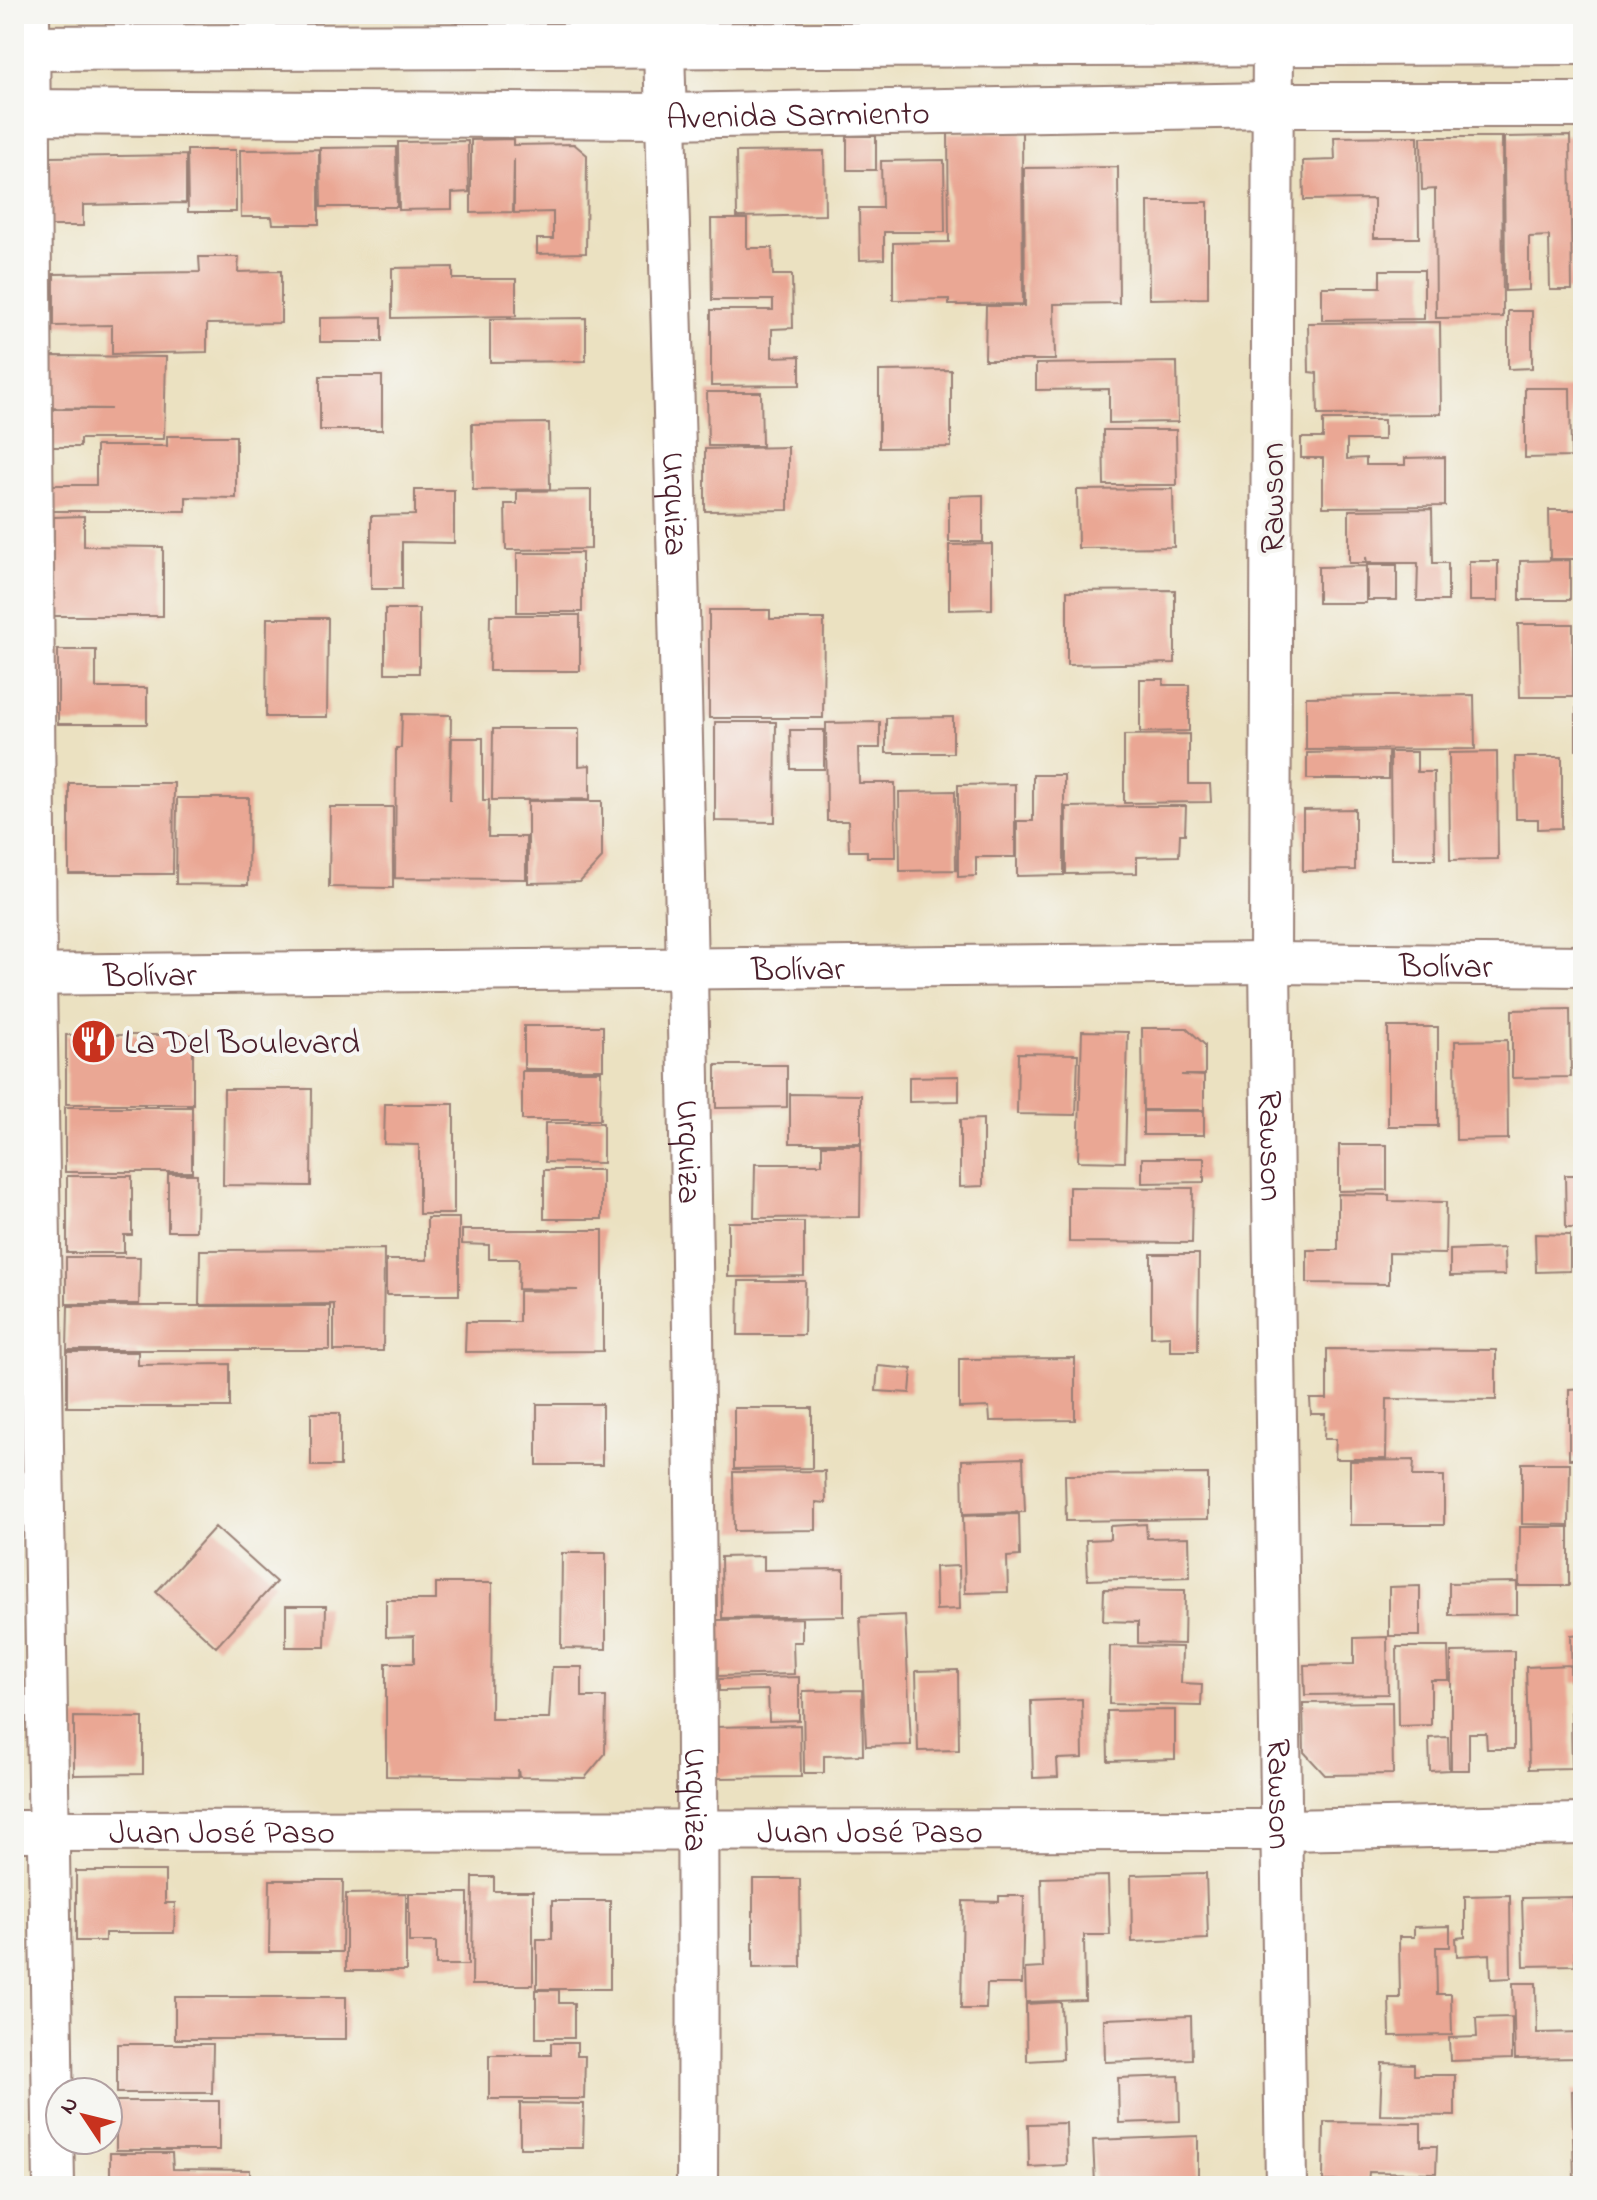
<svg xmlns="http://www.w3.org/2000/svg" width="1597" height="2200" viewBox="0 0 1597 2200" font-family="'Indie Flower',sans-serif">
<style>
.building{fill:#eaa794}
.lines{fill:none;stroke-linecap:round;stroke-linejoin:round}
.minor-casing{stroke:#9a8076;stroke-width:44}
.major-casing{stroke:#9a8076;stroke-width:48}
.minor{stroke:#fff;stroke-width:40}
.major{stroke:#fff;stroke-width:44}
.labels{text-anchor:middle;stroke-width:8;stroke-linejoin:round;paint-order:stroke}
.street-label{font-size:34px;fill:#4a1f2b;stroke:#f6f6f2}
.poi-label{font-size:34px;fill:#4a1f2b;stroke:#f6f6f2;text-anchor:start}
</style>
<rect width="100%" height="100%" fill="#f6f6f2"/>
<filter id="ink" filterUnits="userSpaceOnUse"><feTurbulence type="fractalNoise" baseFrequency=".0125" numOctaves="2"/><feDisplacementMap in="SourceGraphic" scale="16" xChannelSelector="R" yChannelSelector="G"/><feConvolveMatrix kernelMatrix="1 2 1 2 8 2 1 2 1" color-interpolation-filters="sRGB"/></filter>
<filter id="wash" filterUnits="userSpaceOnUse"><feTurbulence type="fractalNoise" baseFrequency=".006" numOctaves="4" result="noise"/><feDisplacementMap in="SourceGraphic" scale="32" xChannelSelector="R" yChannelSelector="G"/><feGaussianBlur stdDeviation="1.8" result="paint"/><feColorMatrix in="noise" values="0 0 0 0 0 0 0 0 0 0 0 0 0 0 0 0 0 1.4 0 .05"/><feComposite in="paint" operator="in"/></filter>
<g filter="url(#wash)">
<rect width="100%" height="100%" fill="#ebe1c1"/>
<g id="blocks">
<path class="building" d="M 1022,132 L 1023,304 L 949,305 L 949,299 L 893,300 L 893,243 L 949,242 L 948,133 Z
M 847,136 L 876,136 L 876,170 L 847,170 Z
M 1418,136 L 1419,238 L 1374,238 L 1374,199 L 1304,200 L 1303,161 L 1335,160 L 1334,137 Z
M 1570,136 L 1572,290 L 1550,290 L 1549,236 L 1529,237 L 1529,290 L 1505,291 L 1504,137 Z
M 1421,137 L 1502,137 L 1503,317 L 1436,318 L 1435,189 L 1422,190 Z
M 513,139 L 513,145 L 574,144 L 587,155 L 586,253 L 537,254 L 537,239 L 553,239 L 553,212 L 514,213 L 514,159 L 513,212 L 471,213 L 471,140 Z
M 468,141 L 469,192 L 452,193 L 452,209 L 399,210 L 398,142 Z
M 396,147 L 397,207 L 321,207 L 320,148 Z
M 319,149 L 319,224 L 273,224 L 272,217 L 241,217 L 240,150 Z
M 187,150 L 236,150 L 236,212 L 188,212 Z
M 824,151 L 825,215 L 737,217 L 736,152 Z
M 186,155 L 186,203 L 83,205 L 83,226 L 50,226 L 49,157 Z
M 944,160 L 945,232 L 884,232 L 884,259 L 860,260 L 859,208 L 882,208 L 881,161 Z
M 1118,167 L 1119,303 L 1054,304 L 1055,360 L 985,360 L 986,306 L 1025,306 L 1024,168 Z
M 1148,202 L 1208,202 L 1208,298 L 1149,299 Z
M 711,219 L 747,219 L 747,248 L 772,248 L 773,275 L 792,275 L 793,328 L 772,329 L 772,357 L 800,356 L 800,385 L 711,386 L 711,310 L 773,310 L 773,300 L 712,300 Z
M 199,257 L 239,257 L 238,272 L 281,271 L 281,323 L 207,324 L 207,352 L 112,354 L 112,325 L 54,326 L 54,274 L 200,272 Z
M 453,267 L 453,279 L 516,279 L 516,316 L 392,318 L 392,268 Z
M 1380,270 L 1424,270 L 1424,319 L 1322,320 L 1322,287 L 1380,287 Z
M 1508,311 L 1532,311 L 1532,368 L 1508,369 Z
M 382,317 L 382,342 L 320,342 L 320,318 Z
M 586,318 L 586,361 L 490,362 L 490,319 Z
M 1440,322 L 1441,414 L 1318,415 L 1317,373 L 1309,372 L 1308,323 Z
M 52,356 L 166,357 L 164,439 L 80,439 L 80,447 L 51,447 L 51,409 L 111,409 L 52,408 Z
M 1177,362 L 1178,422 L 1109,423 L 1109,389 L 1036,390 L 1036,364 Z
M 951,370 L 951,447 L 879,448 L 879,371 Z
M 320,376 L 382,376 L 382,430 L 320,430 Z
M 1525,388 L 1570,388 L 1571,457 L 1525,458 Z
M 707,392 L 761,392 L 762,446 L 708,446 Z
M 1323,420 L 1384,420 L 1384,440 L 1347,440 L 1347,459 L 1366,458 L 1366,465 L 1405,465 L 1405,458 L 1445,457 L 1445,506 L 1323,507 L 1323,458 L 1301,458 L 1301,438 L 1323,438 Z
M 549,423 L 550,489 L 473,490 L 472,424 Z
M 1103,430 L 1176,430 L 1177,485 L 1104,485 Z
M 167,436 L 236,436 L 236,498 L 186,497 L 186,511 L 52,511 L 52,485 L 96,485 L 96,446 L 167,446 Z
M 788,447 L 788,510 L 705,511 L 705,449 Z
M 1173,489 L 1174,547 L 1078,548 L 1077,490 Z
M 415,490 L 454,490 L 454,543 L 402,542 L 402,589 L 371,589 L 371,516 L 415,515 Z
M 591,490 L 591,549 L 506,550 L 505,504 L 517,504 L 517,491 Z
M 983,495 L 983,542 L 949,542 L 949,496 Z
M 1432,509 L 1433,563 L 1448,563 L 1448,601 L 1417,601 L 1418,563 L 1367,563 L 1366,557 L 1366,563 L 1349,563 L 1349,510 Z
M 1549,510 L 1583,510 L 1583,559 L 1550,559 Z
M 84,516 L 84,546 L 163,547 L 163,616 L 53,616 L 54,517 Z
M 992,544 L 992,609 L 949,610 L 949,545 Z
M 517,553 L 582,553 L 582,612 L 517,612 Z
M 1570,560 L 1570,600 L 1520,600 L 1520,561 Z
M 1469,561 L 1498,561 L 1498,601 L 1469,601 Z
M 1367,565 L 1397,565 L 1397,600 L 1367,600 Z
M 1366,566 L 1366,603 L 1318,603 L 1318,567 Z
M 1175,590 L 1175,663 L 1067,665 L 1067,591 Z
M 385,609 L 419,609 L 419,673 L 385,673 Z
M 709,610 L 770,610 L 770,619 L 824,619 L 823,718 L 709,718 Z
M 490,615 L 580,615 L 580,671 L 489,671 Z
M 267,618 L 328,618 L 327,717 L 266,717 Z
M 1518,624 L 1573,624 L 1573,697 L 1520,697 Z
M 58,650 L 96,650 L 96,688 L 147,688 L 147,724 L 58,724 Z
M 1140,679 L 1164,679 L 1163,685 L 1189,685 L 1189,731 L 1140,732 Z
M 1474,695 L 1475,749 L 1306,750 L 1306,697 Z
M 1576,708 L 1583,708 L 1583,750 L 1576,750 Z
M 402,714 L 451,715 L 450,800 L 452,738 L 483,738 L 483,800 L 489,800 L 488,837 L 526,837 L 526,879 L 395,878 L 396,748 L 401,748 Z
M 953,717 L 953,753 L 886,753 L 886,718 Z
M 715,722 L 776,722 L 775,822 L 715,821 Z
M 880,722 L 880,748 L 858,748 L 859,783 L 895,783 L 896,857 L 867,857 L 867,851 L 849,851 L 848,821 L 827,821 L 826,723 Z
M 493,729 L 579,729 L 579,766 L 590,765 L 590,799 L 492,800 Z
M 790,730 L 824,730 L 824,769 L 791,769 Z
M 1189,734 L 1189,784 L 1210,784 L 1211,802 L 1124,803 L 1124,735 Z
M 1388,751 L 1388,779 L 1307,779 L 1307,753 Z
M 1390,752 L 1417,752 L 1417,772 L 1434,772 L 1435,859 L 1391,859 Z
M 1497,752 L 1498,859 L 1450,860 L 1449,753 Z
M 1515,757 L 1562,757 L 1562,828 L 1538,829 L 1538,819 L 1516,819 Z
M 1033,775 L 1064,775 L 1064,875 L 1017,876 L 1017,821 L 1033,821 Z
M 69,783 L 174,783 L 173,874 L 69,874 Z
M 1015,784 L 1015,857 L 976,857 L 976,876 L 958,877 L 958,785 Z
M 1578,789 L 1583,789 L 1583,867 L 1579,867 Z
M 955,791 L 956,870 L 900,871 L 899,792 Z
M 177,798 L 249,798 L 248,885 L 176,884 Z
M 528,801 L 602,801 L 602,858 L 580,882 L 528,883 Z
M 1137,806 L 1186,806 L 1185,834 L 1180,834 L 1179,856 L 1137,857 L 1137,873 L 1066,874 L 1066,807 Z
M 330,807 L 393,807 L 393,888 L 329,887 Z
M 1355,809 L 1355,870 L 1303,871 L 1303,810 Z
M 1570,1009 L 1571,1077 L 1512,1078 L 1512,1010 Z
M 524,1026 L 603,1026 L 603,1069 L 524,1069 Z
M 1388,1027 L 1438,1027 L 1438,1126 L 1388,1126 Z
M 1142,1028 L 1187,1028 L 1205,1045 L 1205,1075 L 1181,1075 L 1204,1076 L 1204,1110 L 1143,1110 Z
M 1082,1031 L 1128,1032 L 1125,1162 L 1078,1161 Z
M 66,1035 L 193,1035 L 193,1104 L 66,1104 Z
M 1507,1040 L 1508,1139 L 1456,1140 L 1455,1041 Z
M 1018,1053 L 1078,1054 L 1076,1115 L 1017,1114 Z
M 716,1065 L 787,1065 L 787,1107 L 716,1108 Z
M 522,1071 L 601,1071 L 600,1120 L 522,1120 Z
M 959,1076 L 959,1101 L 909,1102 L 909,1077 Z
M 224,1089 L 312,1089 L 311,1186 L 223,1185 Z
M 790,1094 L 861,1095 L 861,1143 L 790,1143 Z
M 385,1104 L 454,1104 L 454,1214 L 419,1214 L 419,1145 L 384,1144 Z
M 65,1107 L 192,1107 L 192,1172 L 65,1172 Z
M 1143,1111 L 1204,1111 L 1204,1135 L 1143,1135 Z
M 983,1119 L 983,1186 L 960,1187 L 960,1120 Z
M 545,1123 L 603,1123 L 603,1163 L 545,1162 Z
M 822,1145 L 861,1145 L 860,1217 L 754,1218 L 755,1164 L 822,1164 Z
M 1339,1145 L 1387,1145 L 1387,1190 L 1339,1191 Z
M 1142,1158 L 1204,1158 L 1204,1182 L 1142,1183 Z
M 544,1170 L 602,1170 L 602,1219 L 544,1219 Z
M 168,1174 L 197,1174 L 196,1231 L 168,1231 Z
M 1565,1175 L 1583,1175 L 1583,1228 L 1566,1228 Z
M 67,1176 L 132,1176 L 132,1235 L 124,1235 L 124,1253 L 67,1253 Z
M 1069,1187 L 1193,1188 L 1192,1243 L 1069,1242 Z
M 1338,1194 L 1389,1195 L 1389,1201 L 1446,1202 L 1445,1254 L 1389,1253 L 1389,1284 L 1307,1283 L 1307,1250 L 1338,1250 Z
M 427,1218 L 459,1218 L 459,1295 L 386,1295 L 386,1260 L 427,1260 Z
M 728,1222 L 804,1222 L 804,1276 L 728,1277 Z
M 462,1230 L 603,1230 L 603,1351 L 465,1352 L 466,1322 L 519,1322 L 519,1291 L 578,1290 L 518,1289 L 519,1259 L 489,1259 L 489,1245 L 462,1244 Z
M 1535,1234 L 1570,1235 L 1570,1271 L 1536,1272 Z
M 1504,1248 L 1505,1275 L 1450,1276 L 1450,1250 Z
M 384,1249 L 383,1351 L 334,1351 L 334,1304 L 199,1305 L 200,1250 Z
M 1151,1254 L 1199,1254 L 1198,1351 L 1170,1351 L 1170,1336 L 1151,1337 Z
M 66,1257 L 140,1257 L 139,1304 L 66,1304 Z
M 739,1281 L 805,1281 L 804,1335 L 738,1335 Z
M 68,1306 L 330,1306 L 330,1350 L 67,1350 Z
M 1327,1349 L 1496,1350 L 1496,1400 L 1387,1399 L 1386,1459 L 1335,1459 L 1336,1439 L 1324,1439 L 1325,1414 L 1311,1414 L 1310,1399 L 1327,1399 Z
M 67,1352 L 138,1352 L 138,1365 L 230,1364 L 230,1407 L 67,1407 Z
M 1075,1358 L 1075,1420 L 990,1421 L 989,1407 L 959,1408 L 959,1359 Z
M 878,1366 L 912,1369 L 910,1393 L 876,1391 Z
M 1583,1388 L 1583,1459 L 1569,1459 L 1569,1389 Z
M 537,1404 L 602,1404 L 602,1465 L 537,1465 Z
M 734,1408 L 812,1408 L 812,1468 L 734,1469 Z
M 311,1413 L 340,1413 L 340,1466 L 311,1466 Z
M 1023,1458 L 1025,1512 L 963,1514 L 962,1460 Z
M 1414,1460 L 1413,1476 L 1444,1476 L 1444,1525 L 1350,1525 L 1350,1461 Z
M 1522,1463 L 1570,1463 L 1569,1525 L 1522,1524 Z
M 825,1471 L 826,1503 L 816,1502 L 816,1530 L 734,1531 L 733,1472 Z
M 1208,1474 L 1208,1519 L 1066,1521 L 1065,1475 Z
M 1019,1514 L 1020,1556 L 1007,1557 L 1008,1592 L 965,1593 L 963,1516 Z
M 1146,1524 L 1147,1538 L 1189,1537 L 1190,1577 L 1088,1580 L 1086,1540 L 1110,1539 L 1110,1526 Z
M 215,1527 L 276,1582 L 216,1647 L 156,1592 Z
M 1520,1527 L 1569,1527 L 1569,1586 L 1519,1586 Z
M 562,1553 L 606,1553 L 606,1649 L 561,1648 Z
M 764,1556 L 764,1570 L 844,1569 L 844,1616 L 722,1618 L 721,1557 Z
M 959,1566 L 960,1609 L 936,1610 L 935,1567 Z
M 1517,1582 L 1517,1614 L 1449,1615 L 1449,1583 Z
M 436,1583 L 492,1583 L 491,1719 L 549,1719 L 552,1667 L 582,1667 L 582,1697 L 606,1697 L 605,1754 L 585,1778 L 519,1777 L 518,1769 L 517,1778 L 386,1776 L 386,1663 L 414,1663 L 414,1636 L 386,1637 L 386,1600 L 436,1600 Z
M 1420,1586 L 1420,1636 L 1389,1636 L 1389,1587 Z
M 1104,1589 L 1185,1590 L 1184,1644 L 1138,1643 L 1138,1622 L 1103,1621 Z
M 286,1606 L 326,1606 L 325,1647 L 286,1647 Z
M 905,1615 L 911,1745 L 866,1746 L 860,1617 Z
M 802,1618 L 802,1642 L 793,1642 L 794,1674 L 718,1676 L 717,1620 Z
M 1583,1634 L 1583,1683 L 1572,1683 L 1571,1635 Z
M 1387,1637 L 1388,1694 L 1305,1695 L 1304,1665 L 1354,1664 L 1354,1638 Z
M 1110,1646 L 1182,1647 L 1181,1683 L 1202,1684 L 1201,1706 L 1109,1704 Z
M 1397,1647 L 1448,1647 L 1449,1680 L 1431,1680 L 1431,1725 L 1398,1726 Z
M 1514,1651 L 1514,1749 L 1487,1749 L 1486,1733 L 1469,1733 L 1469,1770 L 1451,1770 L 1451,1652 Z
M 1570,1665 L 1572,1768 L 1529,1769 L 1526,1667 Z
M 958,1670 L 959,1750 L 918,1751 L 916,1671 Z
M 799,1677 L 799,1720 L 769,1721 L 768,1690 L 719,1691 L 719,1679 Z
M 862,1690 L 863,1755 L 824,1756 L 824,1773 L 804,1773 L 803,1691 Z
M 1082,1699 L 1083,1758 L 1057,1759 L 1058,1777 L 1033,1778 L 1031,1701 Z
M 1392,1702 L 1393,1774 L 1325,1775 L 1304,1752 L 1303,1703 Z
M 1175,1710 L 1175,1759 L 1108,1761 L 1107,1711 Z
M 74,1717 L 143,1718 L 143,1774 L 74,1775 Z
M 800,1725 L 801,1777 L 716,1778 L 715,1727 Z
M 1448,1737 L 1449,1770 L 1430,1771 L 1429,1738 Z
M 76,1871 L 165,1871 L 165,1903 L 175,1903 L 174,1933 L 105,1933 L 105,1941 L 76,1941 Z
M 1206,1873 L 1208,1939 L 1132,1942 L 1131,1875 Z
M 1108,1876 L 1110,1935 L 1084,1935 L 1085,2000 L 1026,2002 L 1025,1969 L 1043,1968 L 1041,1878 Z
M 473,1877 L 494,1877 L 494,1891 L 533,1891 L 533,1985 L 472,1985 Z
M 753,1879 L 800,1879 L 801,1967 L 753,1968 Z
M 270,1880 L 343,1880 L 342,1952 L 269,1952 Z
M 406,1893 L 406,1971 L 346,1971 L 346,1894 Z
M 409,1893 L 468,1893 L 468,1965 L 436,1965 L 436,1942 L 409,1942 Z
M 1510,1895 L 1511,1978 L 1491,1979 L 1490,1954 L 1457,1956 L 1456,1938 L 1465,1937 L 1465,1896 Z
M 999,1896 L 1024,1896 L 1022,1984 L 987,1984 L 986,2009 L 961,2009 L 963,1901 L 999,1902 Z
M 1573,1897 L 1575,1965 L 1524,1966 L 1522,1898 Z
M 552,1901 L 610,1901 L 610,1989 L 537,1989 L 537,1939 L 552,1939 Z
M 1450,1926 L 1450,1947 L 1436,1947 L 1437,1994 L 1451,1994 L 1452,2035 L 1390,2036 L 1389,1998 L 1400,1998 L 1399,1937 L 1414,1937 L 1414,1927 Z
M 1513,1983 L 1536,1983 L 1537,2033 L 1583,2032 L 1583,2058 L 1515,2059 Z
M 536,1990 L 559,1990 L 559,2003 L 574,2003 L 574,2038 L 536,2038 Z
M 175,1997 L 346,1997 L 346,2039 L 175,2039 Z
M 1061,2002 L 1063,2059 L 1027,2061 L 1026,2004 Z
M 1191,2016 L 1192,2059 L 1105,2062 L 1104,2019 Z
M 1512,2017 L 1512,2059 L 1450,2061 L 1449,2038 L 1477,2037 L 1476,2018 Z
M 551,2043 L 577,2043 L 577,2056 L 585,2056 L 584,2099 L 489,2099 L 489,2055 L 551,2055 Z
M 117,2044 L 213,2044 L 212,2093 L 117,2093 Z
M 1382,2063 L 1414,2064 L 1414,2075 L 1455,2075 L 1455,2116 L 1380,2115 Z
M 1179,2076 L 1180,2121 L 1119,2123 L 1118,2078 Z
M 1583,2090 L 1583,2180 L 1574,2180 L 1572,2091 Z
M 116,2101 L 219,2101 L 219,2150 L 116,2150 Z
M 520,2103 L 584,2104 L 583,2148 L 520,2148 Z
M 1324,2122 L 1421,2123 L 1421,2146 L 1437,2146 L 1436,2173 L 1369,2172 L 1368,2182 L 1323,2181 Z
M 1066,2123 L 1067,2165 L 1029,2167 L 1028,2124 Z
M 1198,2136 L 1198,2180 L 1095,2184 L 1093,2140 Z
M 110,2153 L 172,2153 L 173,2169 L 250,2170 L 250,2186 L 110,2186 Z"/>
</g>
</g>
<g filter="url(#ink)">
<use href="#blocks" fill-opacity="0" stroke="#9a8076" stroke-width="2"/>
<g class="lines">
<defs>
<g id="minor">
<path d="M 29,14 L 36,975 L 54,2186"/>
<path id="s1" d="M 663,14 C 684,738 701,1462 697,2186"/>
<path id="s2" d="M 1273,14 L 1270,963 L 1286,2186"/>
<path id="s3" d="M 14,975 L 1270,963 L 1583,966"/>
<path id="s4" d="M 14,1831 L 1284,1830 L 1583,1824"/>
</g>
<g id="major">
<path d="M 14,48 L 1583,42"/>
<path id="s5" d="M 14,112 L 668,116 L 1272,105 L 1583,105"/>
</g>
</defs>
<use href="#minor" class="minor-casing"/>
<use href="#major" class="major-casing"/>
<use href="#minor" class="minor"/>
<use href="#major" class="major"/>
</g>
</g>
<defs>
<symbol id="restaurant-disc" viewBox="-11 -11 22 22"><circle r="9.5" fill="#c8321e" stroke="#f6f6f2"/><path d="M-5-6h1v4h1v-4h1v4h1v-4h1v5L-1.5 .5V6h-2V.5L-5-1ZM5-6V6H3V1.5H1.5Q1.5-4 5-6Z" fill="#fff"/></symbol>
</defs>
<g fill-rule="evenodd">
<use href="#restaurant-disc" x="68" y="1016" width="51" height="51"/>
</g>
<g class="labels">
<g class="street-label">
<text dy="12" stroke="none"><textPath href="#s5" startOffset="784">Avenida Sarmiento</textPath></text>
<text transform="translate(1271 498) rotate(-90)" y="12">Rawson</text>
<text dy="12" stroke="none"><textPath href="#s1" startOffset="490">Urquiza</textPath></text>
<text dy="12" stroke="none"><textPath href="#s3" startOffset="1432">Bolívar</textPath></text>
<text dy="12" stroke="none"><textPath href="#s3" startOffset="784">Bolívar</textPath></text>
<text dy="12" stroke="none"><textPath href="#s3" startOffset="136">Bolívar</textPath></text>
<text dy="12" stroke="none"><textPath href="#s2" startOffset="1132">Rawson</textPath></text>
<text dy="12" stroke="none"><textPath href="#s1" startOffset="1138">Urquiza</textPath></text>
<text dy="12" stroke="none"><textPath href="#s2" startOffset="1780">Rawson</textPath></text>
<text dy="12" stroke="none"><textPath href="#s1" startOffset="1786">Urquiza</textPath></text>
<text dy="12" stroke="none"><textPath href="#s4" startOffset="208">Juan José Paso</textPath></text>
<text dy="12" stroke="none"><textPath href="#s4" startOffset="856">Juan José Paso</textPath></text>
</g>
<g class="poi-label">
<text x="124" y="1053">La Del Boulevard</text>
</g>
</g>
<rect width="1597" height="2200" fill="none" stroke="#f6f6f2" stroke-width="48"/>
<g transform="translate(84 2116) rotate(305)"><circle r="38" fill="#f6f6f2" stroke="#b1a0a2" stroke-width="2"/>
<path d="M0-6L14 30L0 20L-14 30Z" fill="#c8321e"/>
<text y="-12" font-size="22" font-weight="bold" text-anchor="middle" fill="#4a1f2b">N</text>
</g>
</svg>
